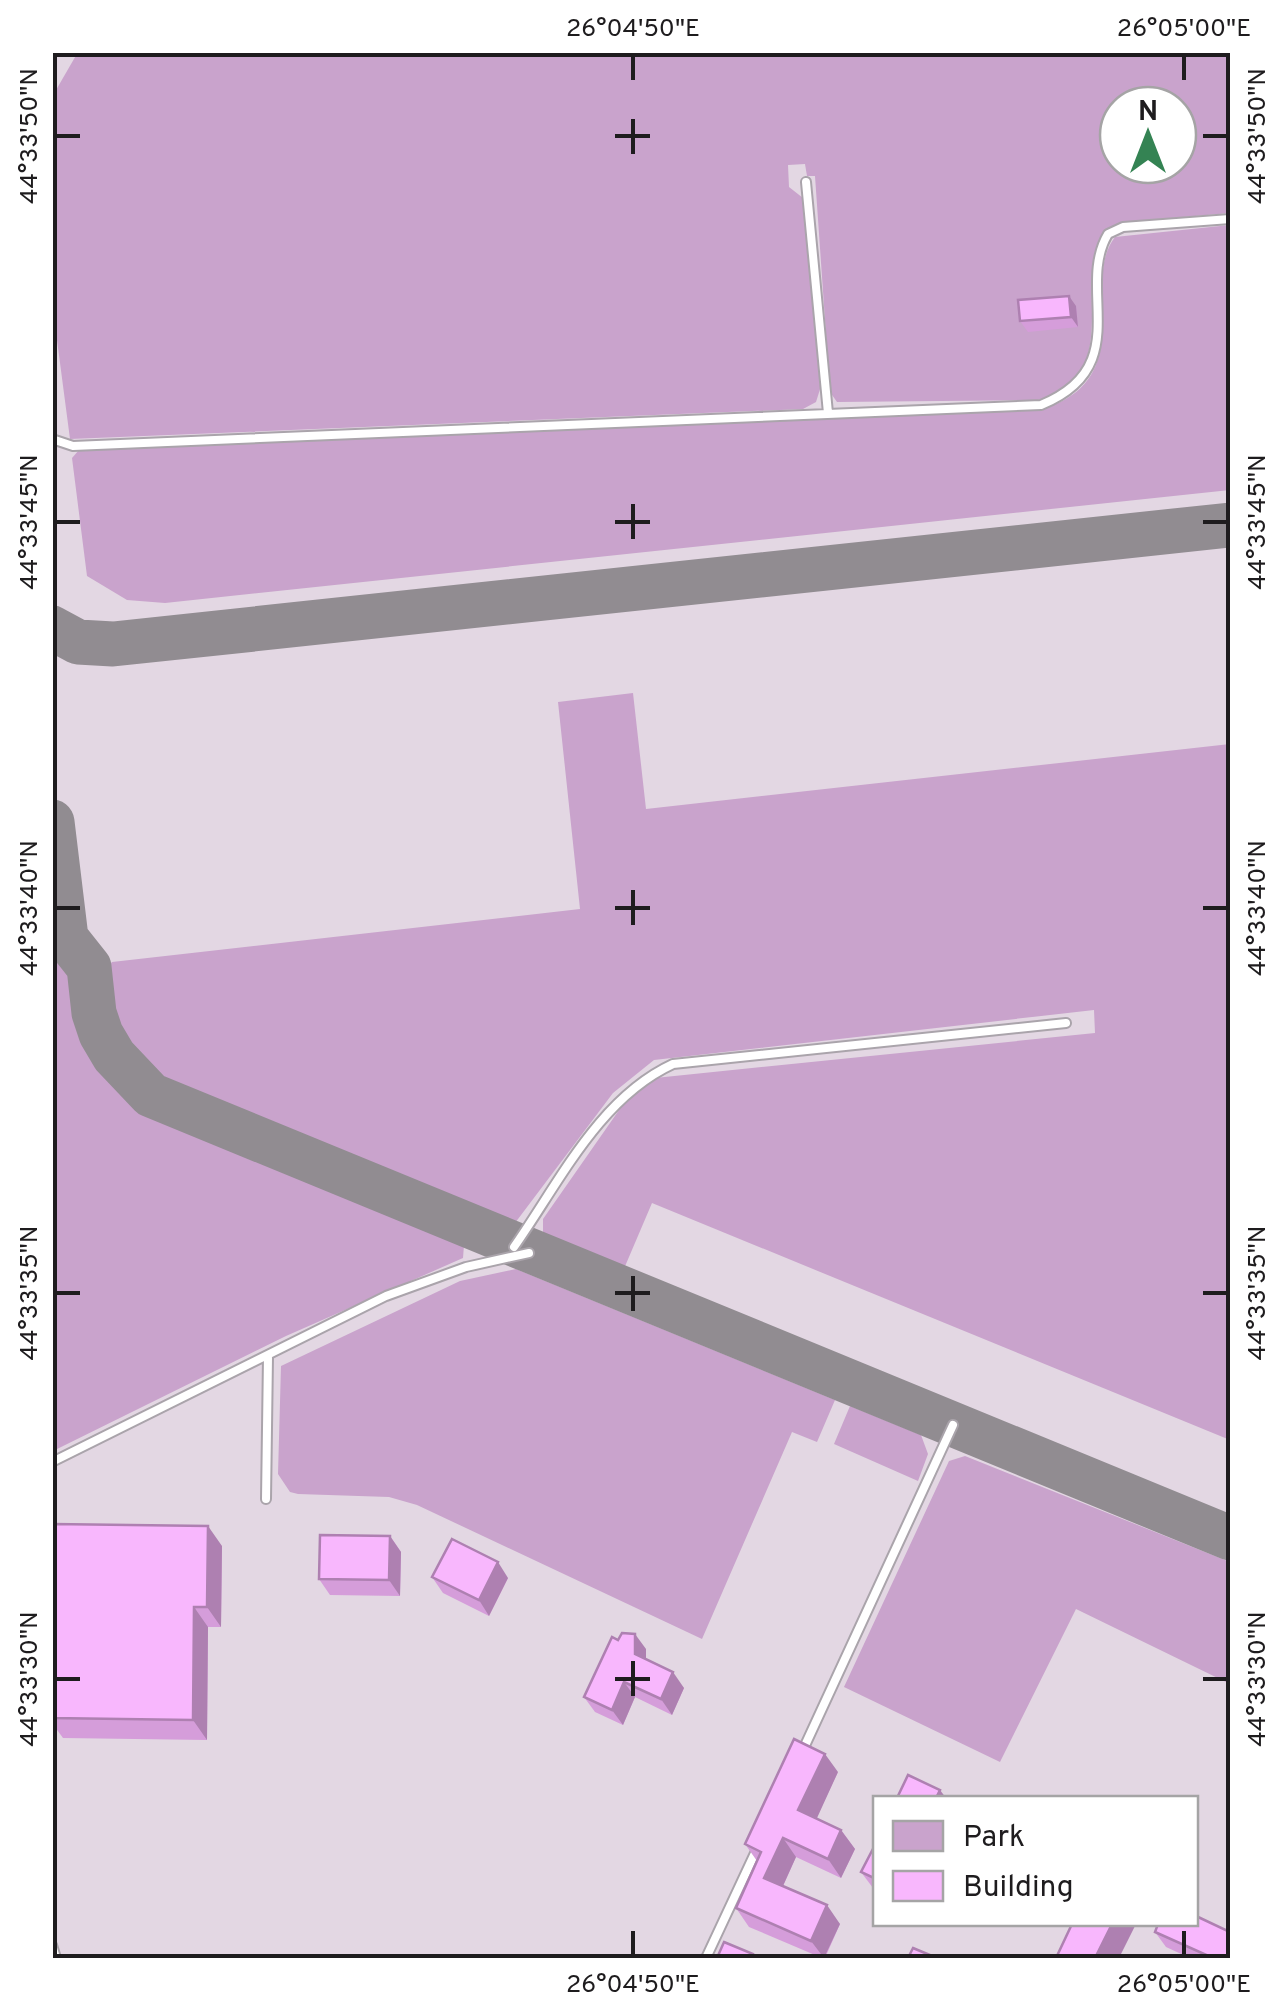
<svg xmlns="http://www.w3.org/2000/svg" width="1283" height="2011" viewBox="0 0 1283 2011" font-family="Overpass,sans-serif">
<style>
.built{fill:#e3d7e3;fill-rule:evenodd}
.green{fill:#c9a3cc;fill-rule:evenodd}
.lines{fill:none;stroke-linecap:round;stroke-linejoin:round}
.taxiway{stroke:#918c91;stroke-width:45}
.service-casing{stroke:#aaa4ab;stroke-width:12}
.service{stroke:#fff;stroke-width:8}
.wall{fill:#d59dda}
.shaded-wall{fill:#ae80b1}
.building{fill:#f8b7fd;stroke:#ae80b1;stroke-width:2.5}
.ticks{fill:none;stroke:#1e1c1e;stroke-width:4}
.neatline{fill:none;stroke:#1e1c1e;stroke-width:4}
.ticks-label{font-size:25px;text-anchor:middle;fill:#1e1c1e}
</style>
<rect width="100%" height="100%" fill="#e9e3e9"/>
<path class="built" d="M 52,53 L 1230,53 L 1230,1958 L 53,1958 ZM 1118,105 L 1178,105 L 1178,165 L 1118,165 ZM 876,1798 L 1196,1798 L 1196,1924 L 876,1924 Z"/>
<path class="green" d="M 78,52 L 1230,53 L 1230,213 L 1126,222 L 1106,229 C 1068,276 1129,376 1038,400 L 837,402 L 830,392 L 815,176 L 807,176 L 805,164 L 788,165 L 789,187 L 803,198 L 821,386 L 816,402 L 803,409 L 70,439 L 52,302 L 52,97 ZM 1118,105 L 1178,105 L 1178,165 L 1118,165 Z
M 1230,225 L 1230,490 L 165,603 L 127,600 L 87,576 L 72,458 L 79,450 L 1041,410 C 1143,378 1078,285 1115,237 Z
M 633,693 L 646,809 L 1230,744 L 1230,1440 L 652,1203 L 623,1271 L 543,1239 L 543,1219 L 624,1103 L 655,1078 L 1095,1033 L 1094,1010 L 654,1060 L 613,1093 L 512,1227 L 363,1166 L 359,1175 C 275,1141 130,1107 103,1011 C 97,992 97,976 112,962 L 580,909 L 558,702 Z
M 69,961 C 89,973 84,1014 94,1034 C 107,1062 125,1083 149,1102 L 353,1189 L 351,1199 L 464,1245 L 463,1258 L 286,1336 L 53,1451 L 52,963 Z
M 516,1269 L 835,1400 L 817,1442 L 792,1432 L 702,1639 L 417,1505 L 389,1497 L 298,1494 L 290,1492 L 278,1474 L 281,1366 L 460,1281 Z
M 850,1406 L 921,1435 L 928,1454 L 918,1481 L 834,1444 Z
M 965,1456 L 1230,1562 L 1230,1684 L 1076,1609 L 1000,1762 L 844,1687 L 949,1461 Z"/>
<g class="lines">
<path class="taxiway" d="M 52,628 L 78,642 L 113,644 L 1230,525
M 52,822 L 66,938 L 89,967 L 94,1013 L 101,1034 L 114,1056 L 151,1095 L 1230,1538"/>
<defs>
<path id="service" d="M 806,182 L 828,413
M 52,439 L 73,446 L 1041,405 C 1136,366 1075,289 1108,234 L 1123,227 L 1230,219
M 514,1247 C 559,1183 599,1098 673,1064 L 1066,1023
M 52,1462 L 386,1296 L 466,1267 L 529,1253
M 266,1499 L 268,1357
M 802,1752 L 953,1425
M 52,1945 L 56,1958
M 706,1958 L 756,1851"/>
</defs>
<use href="#service" class="service-casing"/>
<use href="#service" class="service"/>
</g>
<path class="wall" d="M 1076,306 L 1078,327 L 1028,332 L 1020,321 Z
M 52,1524 L 222,1546 L 221,1627 L 208,1627 L 207,1740 L 63,1738 L 52,1723 L 54,1625 L 52,1625 Z
M 390,1536 L 401,1552 L 400,1596 L 330,1595 L 319,1579 Z
M 432,1577 L 508,1578 L 489,1616 L 443,1593 Z
M 646,1649 L 646,1659 L 684,1688 L 672,1715 L 635,1697 L 623,1725 L 595,1712 L 584,1697 Z
M 838,1772 L 816,1818 L 841,1830 L 855,1849 L 841,1878 L 796,1857 L 783,1886 L 840,1924 L 825,1958 L 822,1958 L 749,1927 L 736,1908 L 757,1861 L 745,1844 Z
M 876,1843 L 876,1892 L 861,1872 Z
M 1155,1932 L 1230,1958 L 1190,1958 L 1166,1947 Z"/>
<path class="shaded-wall" d="M 1069,296 L 1076,306 L 1078,327 L 1071,317 Z
M 208,1526 L 222,1546 L 221,1627 L 207,1607 Z
M 390,1536 L 401,1552 L 400,1596 L 389,1580 Z
M 498,1562 L 508,1578 L 489,1616 L 479,1600 Z
M 194,1607 L 208,1627 L 207,1740 L 193,1720 Z
M 635,1634 L 646,1649 L 646,1670 L 635,1654 Z
M 673,1672 L 684,1688 L 672,1715 L 661,1699 Z
M 624,1682 L 635,1697 L 623,1725 L 612,1710 Z
M 825,1754 L 838,1772 L 812,1829 L 798,1810 Z
M 940,1790 L 946,1798 L 936,1798 Z
M 841,1830 L 855,1849 L 841,1878 L 828,1859 Z
M 783,1838 L 796,1857 L 778,1897 L 764,1878 Z
M 827,1905 L 840,1924 L 824,1958 L 811,1941 Z
M 1112,1924 L 1136,1924 L 1119,1958 L 1095,1958 Z"/>
<path class="building" d="M 1069,296 L 1071,317 L 1020,321 L 1018,300 Z
M 52,1524 L 208,1526 L 207,1607 L 194,1607 L 193,1720 L 52,1718 L 54,1604 L 52,1604 Z
M 320,1535 L 390,1536 L 389,1580 L 319,1579 Z
M 452,1539 L 498,1562 L 479,1600 L 432,1577 Z
M 622,1633 L 635,1634 L 635,1654 L 673,1672 L 661,1699 L 624,1682 L 612,1710 L 584,1697 L 612,1637 L 618,1640 Z
M 794,1739 L 825,1754 L 798,1810 L 841,1830 L 828,1859 L 783,1838 L 764,1878 L 827,1905 L 811,1941 L 736,1908 L 761,1852 L 745,1844 Z
M 908,1775 L 940,1790 L 936,1798 L 897,1798 Z
M 876,1843 L 876,1879 L 861,1872 Z
M 1196,1916 L 1230,1932 L 1230,1958 L 1213,1958 L 1155,1932 L 1158,1924 L 1196,1924 Z
M 1072,1924 L 1112,1924 L 1095,1958 L 1056,1958 Z
M 724,1942 L 753,1954 L 752,1958 L 717,1958 Z
M 913,1948 L 937,1958 L 908,1958 Z"/>
<path class="ticks" d="M 633,55 L 633,80M 1184,55 L 1184,80M 633,119 L 633,154M 55,136 L 80,136M 615,136 L 650,136M 1203,136 L 1228,136M 633,504 L 633,539M 55,522 L 80,522M 615,522 L 650,522M 1203,522 L 1228,522M 633,890 L 633,925M 55,908 L 80,908M 615,908 L 650,908M 1203,908 L 1228,908M 633,1276 L 633,1311M 55,1293 L 80,1293M 615,1293 L 650,1293M 1203,1293 L 1228,1293M 633,1661 L 633,1696M 55,1679 L 80,1679M 615,1679 L 650,1679M 1203,1679 L 1228,1679M 633,1931 L 633,1956M 1184,1931 L 1184,1956"/>
<rect width="1283" height="2011" fill="none" stroke="#ffffff" stroke-width="110"/>
<rect x="873" y="1796" width="325" height="130" fill="#ffffff" stroke="#a5a4a5" stroke-width="2.5"/>
<rect x="893" y="1821" width="50" height="30" fill="#c9a3cc" stroke="#a5a4a5" stroke-width="2.5"/>
<text x="963" y="1846" font-size="30" fill="#1e1c1e">Park</text>
<rect x="893" y="1871" width="50" height="30" fill="#f8b7fd" stroke="#a5a4a5" stroke-width="2.5"/>
<text x="963" y="1896" font-size="30" fill="#1e1c1e">Building</text>
<g transform="translate(1148 135)"><circle r="48" fill="#ffffff" stroke="#a5a4a5" stroke-width="2.5"/>
<path d="M0-8L18 38L0 25L-18 38Z" fill="#348353"/>
<text y="-15" font-size="28" font-weight="bold" text-anchor="middle" fill="#1e1c1e">N</text>
</g>
<rect x="55" y="55" width="1173" height="1901" class="neatline"/>
<g class="ticks-label">
<text x="633" y="36">26°04'50"E</text>
<text x="1184" y="36">26°05'00"E</text>
<text transform="translate(28 136) rotate(-90)" y="9">44°33'50"N</text>
<text transform="translate(1256 136) rotate(-90)" y="9">44°33'50"N</text>
<text transform="translate(28 522) rotate(-90)" y="9">44°33'45"N</text>
<text transform="translate(1256 522) rotate(-90)" y="9">44°33'45"N</text>
<text transform="translate(28 908) rotate(-90)" y="9">44°33'40"N</text>
<text transform="translate(1256 908) rotate(-90)" y="9">44°33'40"N</text>
<text transform="translate(28 1293) rotate(-90)" y="9">44°33'35"N</text>
<text transform="translate(1256 1293) rotate(-90)" y="9">44°33'35"N</text>
<text transform="translate(28 1679) rotate(-90)" y="9">44°33'30"N</text>
<text transform="translate(1256 1679) rotate(-90)" y="9">44°33'30"N</text>
<text x="633" y="1992">26°04'50"E</text>
<text x="1184" y="1992">26°05'00"E</text>
</g>
</svg>
